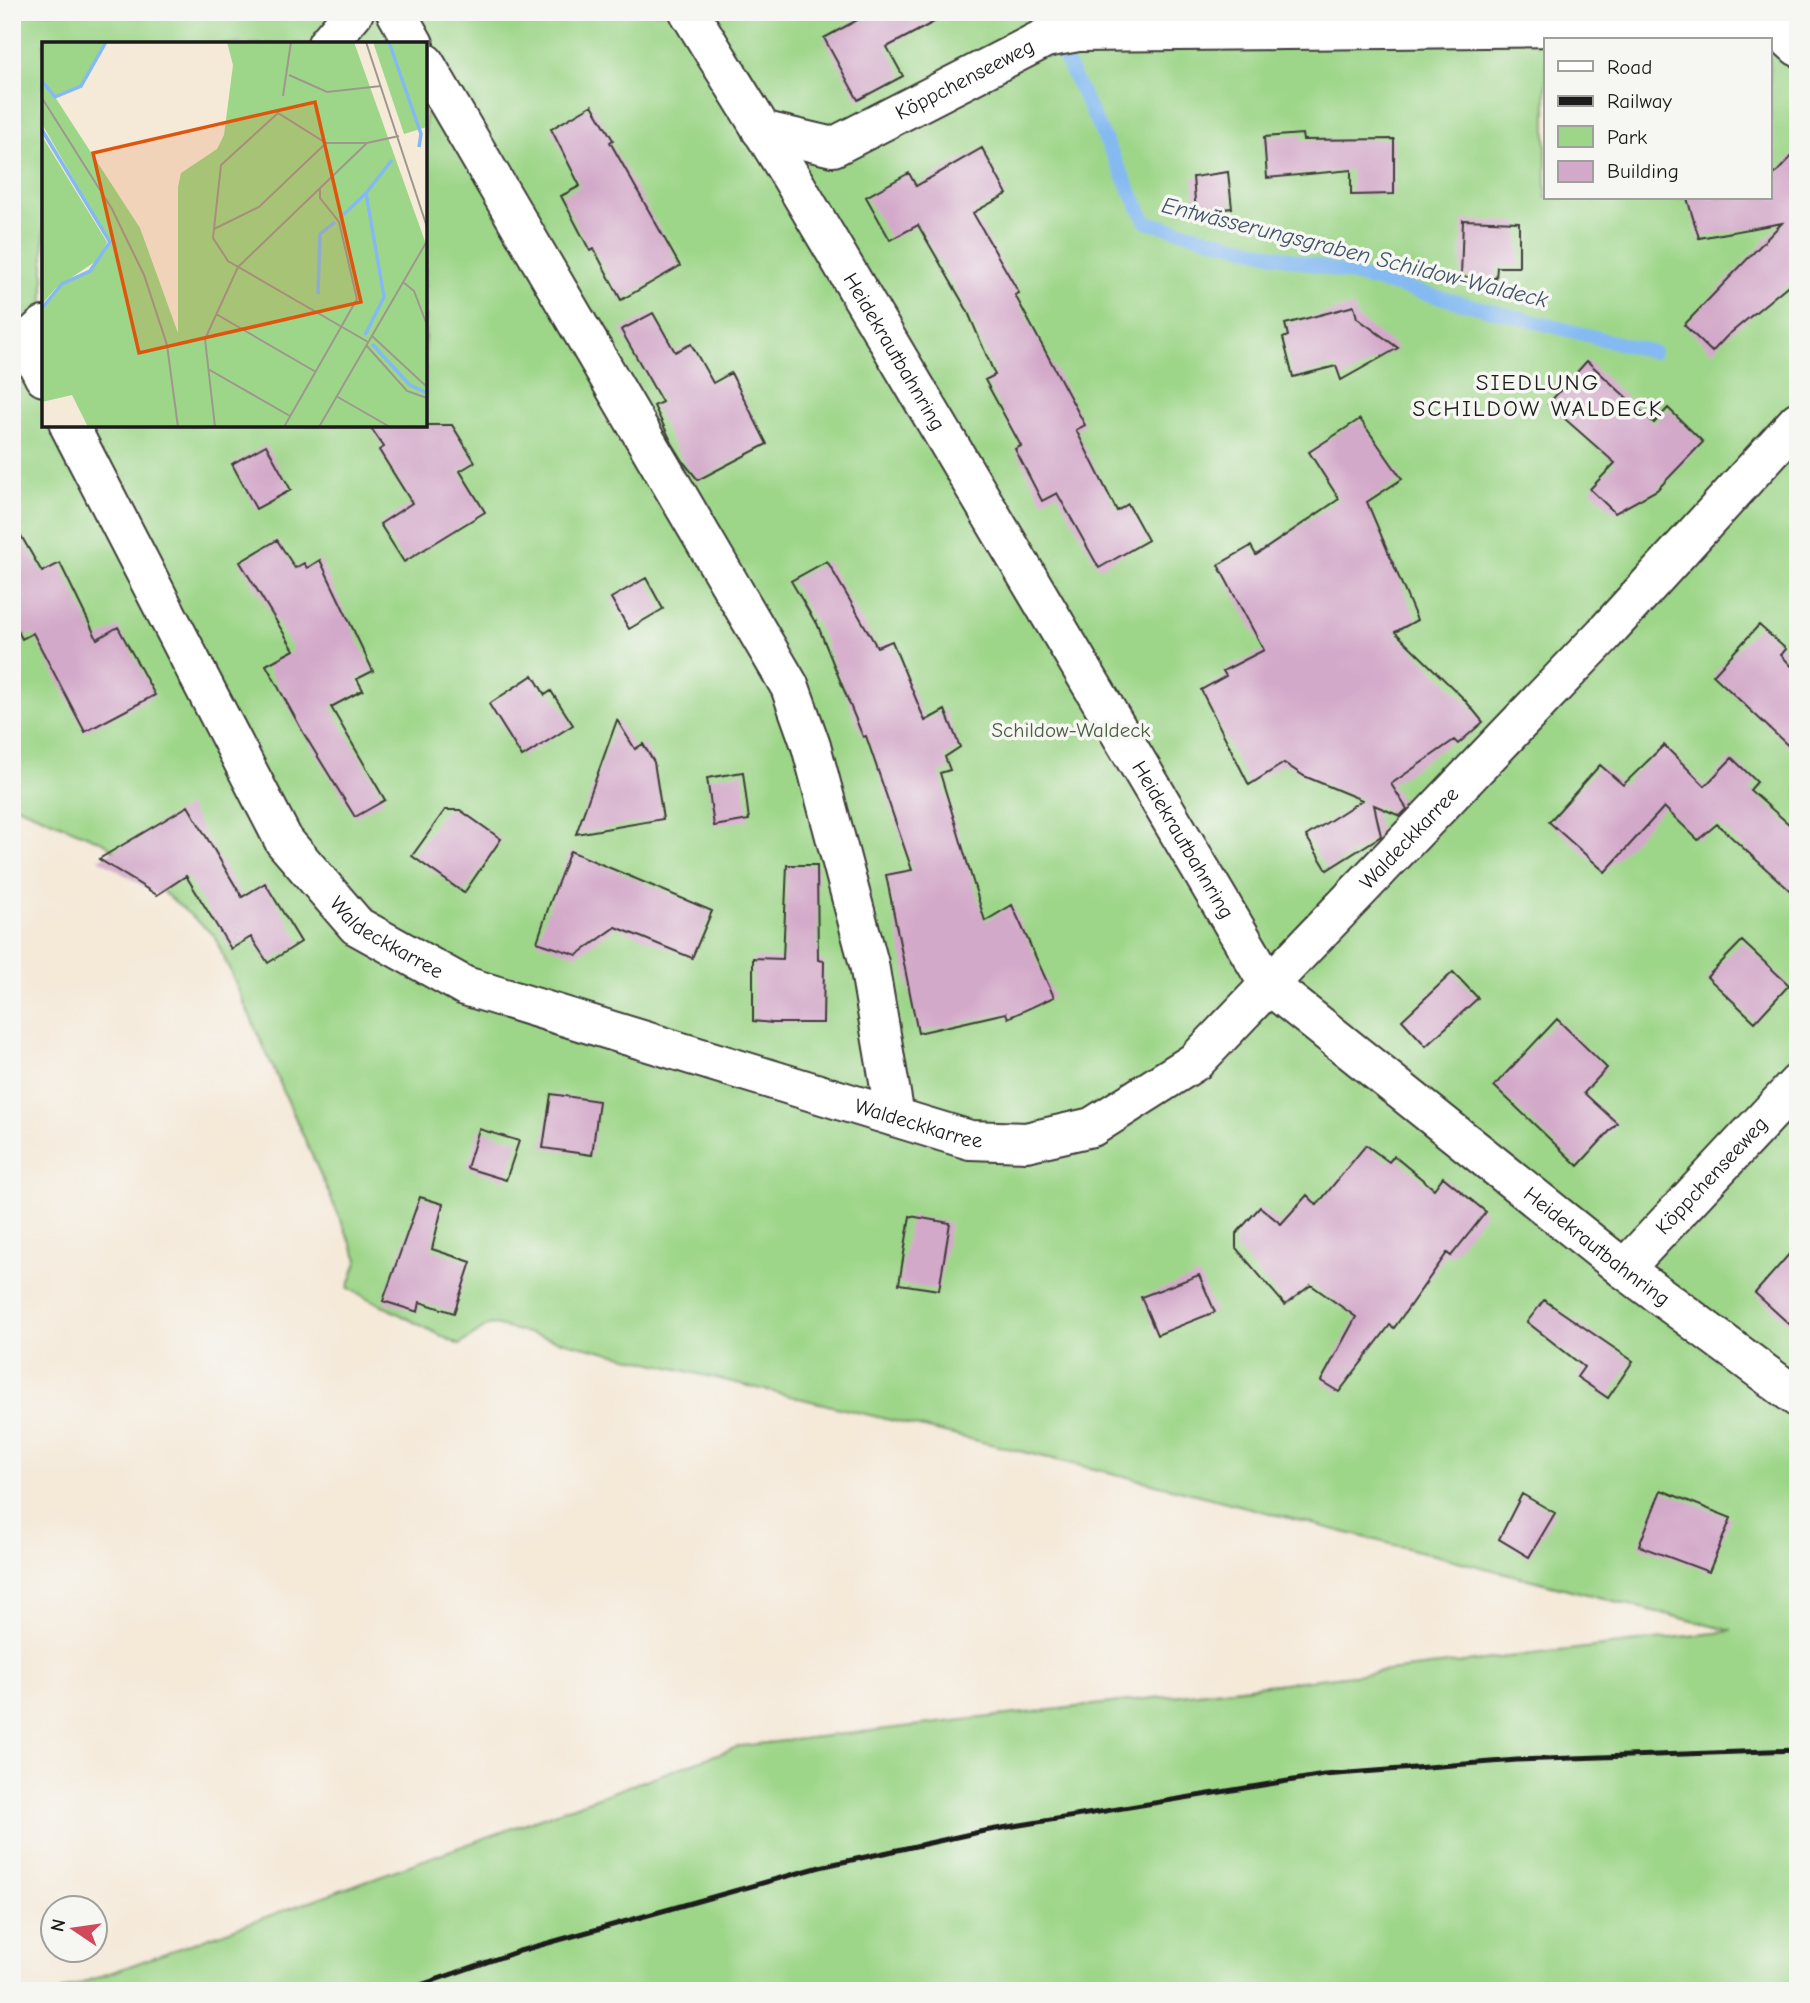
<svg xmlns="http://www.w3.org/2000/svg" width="1810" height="2003" viewBox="0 0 1810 2003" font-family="'Comic Neue',sans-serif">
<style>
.green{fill:#9ed689;stroke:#5d7952;stroke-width:2;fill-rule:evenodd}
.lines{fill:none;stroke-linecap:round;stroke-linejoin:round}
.stream{stroke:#84b9f2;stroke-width:14}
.building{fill:#d3a9c9}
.minor-casing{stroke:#3d3b38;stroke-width:42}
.minor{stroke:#fff;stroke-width:38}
.rail{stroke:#1c1c1c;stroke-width:5}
.labels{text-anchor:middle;stroke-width:7;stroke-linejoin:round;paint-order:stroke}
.street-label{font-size:21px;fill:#1c1c1c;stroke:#f6f6f2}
.park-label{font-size:21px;fill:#4a5d42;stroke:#f6f6f2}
.water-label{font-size:23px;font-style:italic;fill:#405367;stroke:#f6f6f2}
.neighbourhood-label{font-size:23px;letter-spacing:2px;fill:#1c1c1c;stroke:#f6f6f2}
.inset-river{fill:none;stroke:#84b9f2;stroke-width:3.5}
.inset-road{fill:none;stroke:#9e978d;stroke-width:2}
.view{fill:#de560d;fill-opacity:0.15;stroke:#de560d;stroke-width:3.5}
.inset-edge{fill:none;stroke:#1c1c1c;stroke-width:3.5}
</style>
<rect width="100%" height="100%" fill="#f6f6f2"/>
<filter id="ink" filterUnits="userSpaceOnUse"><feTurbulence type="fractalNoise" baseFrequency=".0143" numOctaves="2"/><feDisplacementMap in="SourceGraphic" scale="14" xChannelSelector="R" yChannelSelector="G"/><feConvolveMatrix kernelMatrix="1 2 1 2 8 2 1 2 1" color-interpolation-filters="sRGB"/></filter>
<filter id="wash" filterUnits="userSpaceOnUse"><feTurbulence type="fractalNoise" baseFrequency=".00686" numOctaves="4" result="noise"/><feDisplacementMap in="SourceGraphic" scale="28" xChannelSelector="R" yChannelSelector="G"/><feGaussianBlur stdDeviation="1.57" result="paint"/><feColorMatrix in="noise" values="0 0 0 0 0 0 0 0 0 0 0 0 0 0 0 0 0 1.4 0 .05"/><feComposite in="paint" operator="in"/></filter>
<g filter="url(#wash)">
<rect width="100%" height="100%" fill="#f5e9d8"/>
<path class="green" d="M 12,12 L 1798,12 L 1798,1991 L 60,1991 L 740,1746 L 1732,1631 L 1132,1478 L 490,1324 L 459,1345 L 348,1288 L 358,1259 L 214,935 L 105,843 L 12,804 ZM 1546,40 L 1770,40 L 1770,198 L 1546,198 ZM 44,44 L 425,44 L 425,425 L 44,425 Z"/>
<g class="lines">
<path class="stream" d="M 1039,12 L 1046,24
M 1062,53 L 1146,222 L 1653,352"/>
</g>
<g id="blocks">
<path class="building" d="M 872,12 L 953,12 L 887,47 L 903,76 L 858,100 L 824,38 Z
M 592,105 L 613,140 L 610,142 L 680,266 L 621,300 L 594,249 L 590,251 L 561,196 L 580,186 L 551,129 Z
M 1302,134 L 1303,140 L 1394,139 L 1394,194 L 1351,195 L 1351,170 L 1267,178 L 1264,137 Z
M 982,148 L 1007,194 L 973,213 L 1019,293 L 1015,295 L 1085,425 L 1076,430 L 1117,511 L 1128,504 L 1148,540 L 1099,568 L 1057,493 L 1042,501 L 1015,449 L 1021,446 L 985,380 L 995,375 L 967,310 L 918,225 L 890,240 L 866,197 L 909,173 L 916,186 Z
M 1798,150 L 1798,277 L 1727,336 L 1712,352 L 1684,325 L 1782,223 L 1699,238 L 1687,198 L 1770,198 L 1770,179 Z
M 1228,172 L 1232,208 L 1196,212 L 1193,177 Z
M 1463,220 L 1519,222 L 1519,267 L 1497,267 L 1496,278 L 1461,277 Z
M 1354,306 L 1357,318 L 1398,348 L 1341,380 L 1336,366 L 1293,377 L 1283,338 L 1288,336 L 1285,324 Z
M 653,313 L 675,352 L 691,344 L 713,383 L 731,373 L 767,444 L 698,480 L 685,464 L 672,443 L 654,406 L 662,402 L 621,330 Z
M 1587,361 L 1654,423 L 1668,408 L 1703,442 L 1657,490 L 1615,513 L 1590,489 L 1615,463 L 1548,404 Z
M 1360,419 L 1402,479 L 1367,502 L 1417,620 L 1395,632 L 1465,700 L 1483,722 L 1458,744 L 1454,740 L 1391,784 L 1407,809 L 1400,816 L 1374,805 L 1381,836 L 1327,870 L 1306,836 L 1362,800 L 1304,776 L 1284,763 L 1249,785 L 1201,690 L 1226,676 L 1223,671 L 1264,650 L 1218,565 L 1251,546 L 1256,555 L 1339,499 L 1309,452 Z
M 369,425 L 452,425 L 475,462 L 460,471 L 485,512 L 404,562 L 380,524 L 412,503 L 379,450 L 384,447 Z
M 266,445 L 291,490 L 256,509 L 232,464 Z
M 12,520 L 42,572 L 60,563 L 97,639 L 118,627 L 155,695 L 85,732 L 33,633 L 22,639 L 12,619 Z
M 277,540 L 295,568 L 304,563 L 307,568 L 320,560 L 373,671 L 357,679 L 363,690 L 331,707 L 385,800 L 355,817 L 304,734 L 266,665 L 294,650 L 240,562 Z
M 827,561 L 877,647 L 892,641 L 925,721 L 945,710 L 960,747 L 945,757 L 950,770 L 940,773 L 985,921 L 1012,905 L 1054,997 L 1008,1018 L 1006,1013 L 918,1033 L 886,875 L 912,870 L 866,736 L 863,737 L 816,621 L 815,622 L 791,581 Z
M 646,578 L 663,609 L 629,629 L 611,598 Z
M 1759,625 L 1786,649 L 1781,655 L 1798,673 L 1798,755 L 1713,675 Z
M 533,675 L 545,695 L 551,691 L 573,725 L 522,757 L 489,704 Z
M 617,720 L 635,749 L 643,744 L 654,762 L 663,819 L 576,834 Z
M 1664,745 L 1705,786 L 1732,758 L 1757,782 L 1750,790 L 1798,832 L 1798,898 L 1717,824 L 1698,840 L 1664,807 L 1605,872 L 1549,822 L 1600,765 L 1623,785 Z
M 743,772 L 749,820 L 714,826 L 707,778 Z
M 188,806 L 242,897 L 265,883 L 301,942 L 268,963 L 251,937 L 231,949 L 186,876 L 157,895 L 99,859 Z
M 445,810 L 460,810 L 501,839 L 464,893 L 412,856 Z
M 570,851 L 712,911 L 692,958 L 616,927 L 577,955 L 537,942 L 550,903 Z
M 787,865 L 817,865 L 818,960 L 824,961 L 823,1023 L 772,1023 L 753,1021 L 753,958 L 783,959 Z
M 1742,941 L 1789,985 L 1755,1022 L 1707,977 Z
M 1453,972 L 1478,998 L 1426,1046 L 1402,1020 Z
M 1557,1019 L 1607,1068 L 1584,1093 L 1617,1123 L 1578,1166 L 1494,1086 Z
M 551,1094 L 599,1101 L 592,1155 L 543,1148 Z
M 479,1129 L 519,1141 L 506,1180 L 467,1168 Z
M 1366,1145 L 1389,1162 L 1394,1156 L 1434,1189 L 1443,1177 L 1486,1212 L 1451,1256 L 1447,1253 L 1394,1328 L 1390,1325 L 1339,1392 L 1321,1381 L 1356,1317 L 1311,1285 L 1285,1305 L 1236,1248 L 1236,1234 L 1260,1207 L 1281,1224 L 1307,1195 L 1317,1205 Z
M 420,1197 L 443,1204 L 432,1249 L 471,1262 L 454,1313 L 420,1302 L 418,1312 L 383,1301 Z
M 910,1216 L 950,1223 L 939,1290 L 899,1284 Z
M 1798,1244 L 1798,1332 L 1755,1293 Z
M 1199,1275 L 1215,1312 L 1157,1335 L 1141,1297 Z
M 1544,1300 L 1633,1361 L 1608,1398 L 1577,1377 L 1584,1367 L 1527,1322 Z
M 1661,1490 L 1731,1518 L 1709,1572 L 1639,1546 Z
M 1522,1494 L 1555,1513 L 1529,1557 L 1499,1539 Z"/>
</g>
</g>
<g filter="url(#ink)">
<use href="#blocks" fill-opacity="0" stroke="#3d3b38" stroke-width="2"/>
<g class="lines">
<defs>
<g id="minor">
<path d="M 396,12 L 414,44"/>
<path id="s1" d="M 689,12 L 791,177 L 1269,985 L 1624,1269 L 1798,1398"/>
<path d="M 327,44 L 354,12"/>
<path d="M 425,63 L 790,687 L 811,746 L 869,964 L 895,1117"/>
<path id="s2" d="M 761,130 L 833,147 L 1045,38 L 1078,32 L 1774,25 L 1798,47"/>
<path d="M 44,326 L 26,342 L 44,377"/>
<path id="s3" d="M 69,425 L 284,841 L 357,926 L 465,986 L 970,1140 L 1026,1142 L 1092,1127 L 1196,1061 L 1604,634 L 1798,421"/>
<path id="s4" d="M 1624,1269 L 1798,1083"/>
</g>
</defs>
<use href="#minor" class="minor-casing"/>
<use href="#minor" class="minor"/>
<path class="rail" d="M 403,1991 L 516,1952 L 820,1867 L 984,1831 L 1324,1775 L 1517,1760 L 1798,1750"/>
</g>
</g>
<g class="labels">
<g class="street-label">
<text dy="7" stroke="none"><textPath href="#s2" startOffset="222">Köppchenseeweg</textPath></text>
<text dy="7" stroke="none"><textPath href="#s1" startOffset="397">Heidekrautbahnring</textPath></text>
<text dy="7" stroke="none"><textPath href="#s3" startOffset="1787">Waldeckkarree</textPath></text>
<text dy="7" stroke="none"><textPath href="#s1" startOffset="964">Heidekrautbahnring</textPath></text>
<text dy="7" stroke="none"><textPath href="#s3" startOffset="611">Waldeckkarree</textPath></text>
<text dy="7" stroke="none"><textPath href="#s3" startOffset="1178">Waldeckkarree</textPath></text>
<text dy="7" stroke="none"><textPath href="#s4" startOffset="128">Köppchenseeweg</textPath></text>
<text dy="7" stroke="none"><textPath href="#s1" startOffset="1552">Heidekrautbahnring</textPath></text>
</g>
<g class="park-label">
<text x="1071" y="737">Schildow-Waldeck</text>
</g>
<g class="water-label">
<text transform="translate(1355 252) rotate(14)" y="8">Entwässerungsgraben Schildow-Waldeck</text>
</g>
<g class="neighbourhood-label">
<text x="1538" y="390">SIEDLUNG<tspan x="1538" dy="26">SCHILDOW WALDECK</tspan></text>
</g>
</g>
<g transform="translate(42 42)">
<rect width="385" height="385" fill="#f5e9d8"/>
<path d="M 0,0 L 64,0 L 39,44 L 13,55 L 98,186 L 136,291 L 136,145 L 139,131 L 175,107 L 182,93 L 191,23 L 185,0 L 312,0 L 385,205 L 385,385 L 46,385 L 30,353 L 0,360 L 0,266 L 20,242 L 48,229 L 68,200 L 0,82 ZM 331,0 L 385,0 L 385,85 L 362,92 ZM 0,94 L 65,200 L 57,217 L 14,246 L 0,262 Z" fill="#9ed689"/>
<path class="inset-river" d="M 347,0 L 379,92 L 377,105M 0,39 L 13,55 L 39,44 L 64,0M 0,88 L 68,200 L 48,229 L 20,242 L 0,266M 298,176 L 324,151 L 350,118M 276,252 L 278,192 L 293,180M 323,293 L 342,255 L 324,151M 330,302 L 368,343 L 385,351"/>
<path class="inset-road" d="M 324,0 L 385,185M 247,33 L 285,50 L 339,44M 241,54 L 249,0M 0,56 L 70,167 L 102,233 L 125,303 L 136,385M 325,101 L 284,101 L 236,71 L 179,123 L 171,196 L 186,219 L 326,300M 172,187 L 217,165 L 284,101M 361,240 L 372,249 L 385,283M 174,272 L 274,330M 330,294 L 385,345M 324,303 L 365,349 L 385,356M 166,327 L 248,374M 294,354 L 348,385M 173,385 L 163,297 L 196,225 L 325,101 L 357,94M 242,385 L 315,257 L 297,180 L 278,156 L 278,147M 277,385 L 385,199"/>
<path class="view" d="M 273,60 L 319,260 L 97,311 L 51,111 Z"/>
<rect width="385" height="385" class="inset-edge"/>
</g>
<rect width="1810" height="2003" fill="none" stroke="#f6f6f2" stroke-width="42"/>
<rect x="1544" y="38" width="228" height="161" fill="#f6f6f2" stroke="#9f9f9c" stroke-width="2"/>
<rect x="1558" y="61" width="35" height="10" fill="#ffffff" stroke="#9f9f9c" stroke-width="2"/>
<text x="1607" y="74" font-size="21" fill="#1c1c1c">Road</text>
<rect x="1558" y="96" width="35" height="10" fill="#1c1c1c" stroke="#9f9f9c" stroke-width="2"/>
<text x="1607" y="108" font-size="21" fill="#1c1c1c">Railway</text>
<rect x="1558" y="126" width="35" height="21" fill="#9ed689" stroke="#9f9f9c" stroke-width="2"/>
<text x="1607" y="144" font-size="21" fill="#1c1c1c">Park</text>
<rect x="1558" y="161" width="35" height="21" fill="#d3a9c9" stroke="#9f9f9c" stroke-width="2"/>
<text x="1607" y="178" font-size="21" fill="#1c1c1c">Building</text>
<g transform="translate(74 1929) rotate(283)"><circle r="33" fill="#f6f6f2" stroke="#9f9f9c" stroke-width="2"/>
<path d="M0-5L12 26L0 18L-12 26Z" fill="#d1495b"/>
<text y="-10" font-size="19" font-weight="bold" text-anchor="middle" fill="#1c1c1c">N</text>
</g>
</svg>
